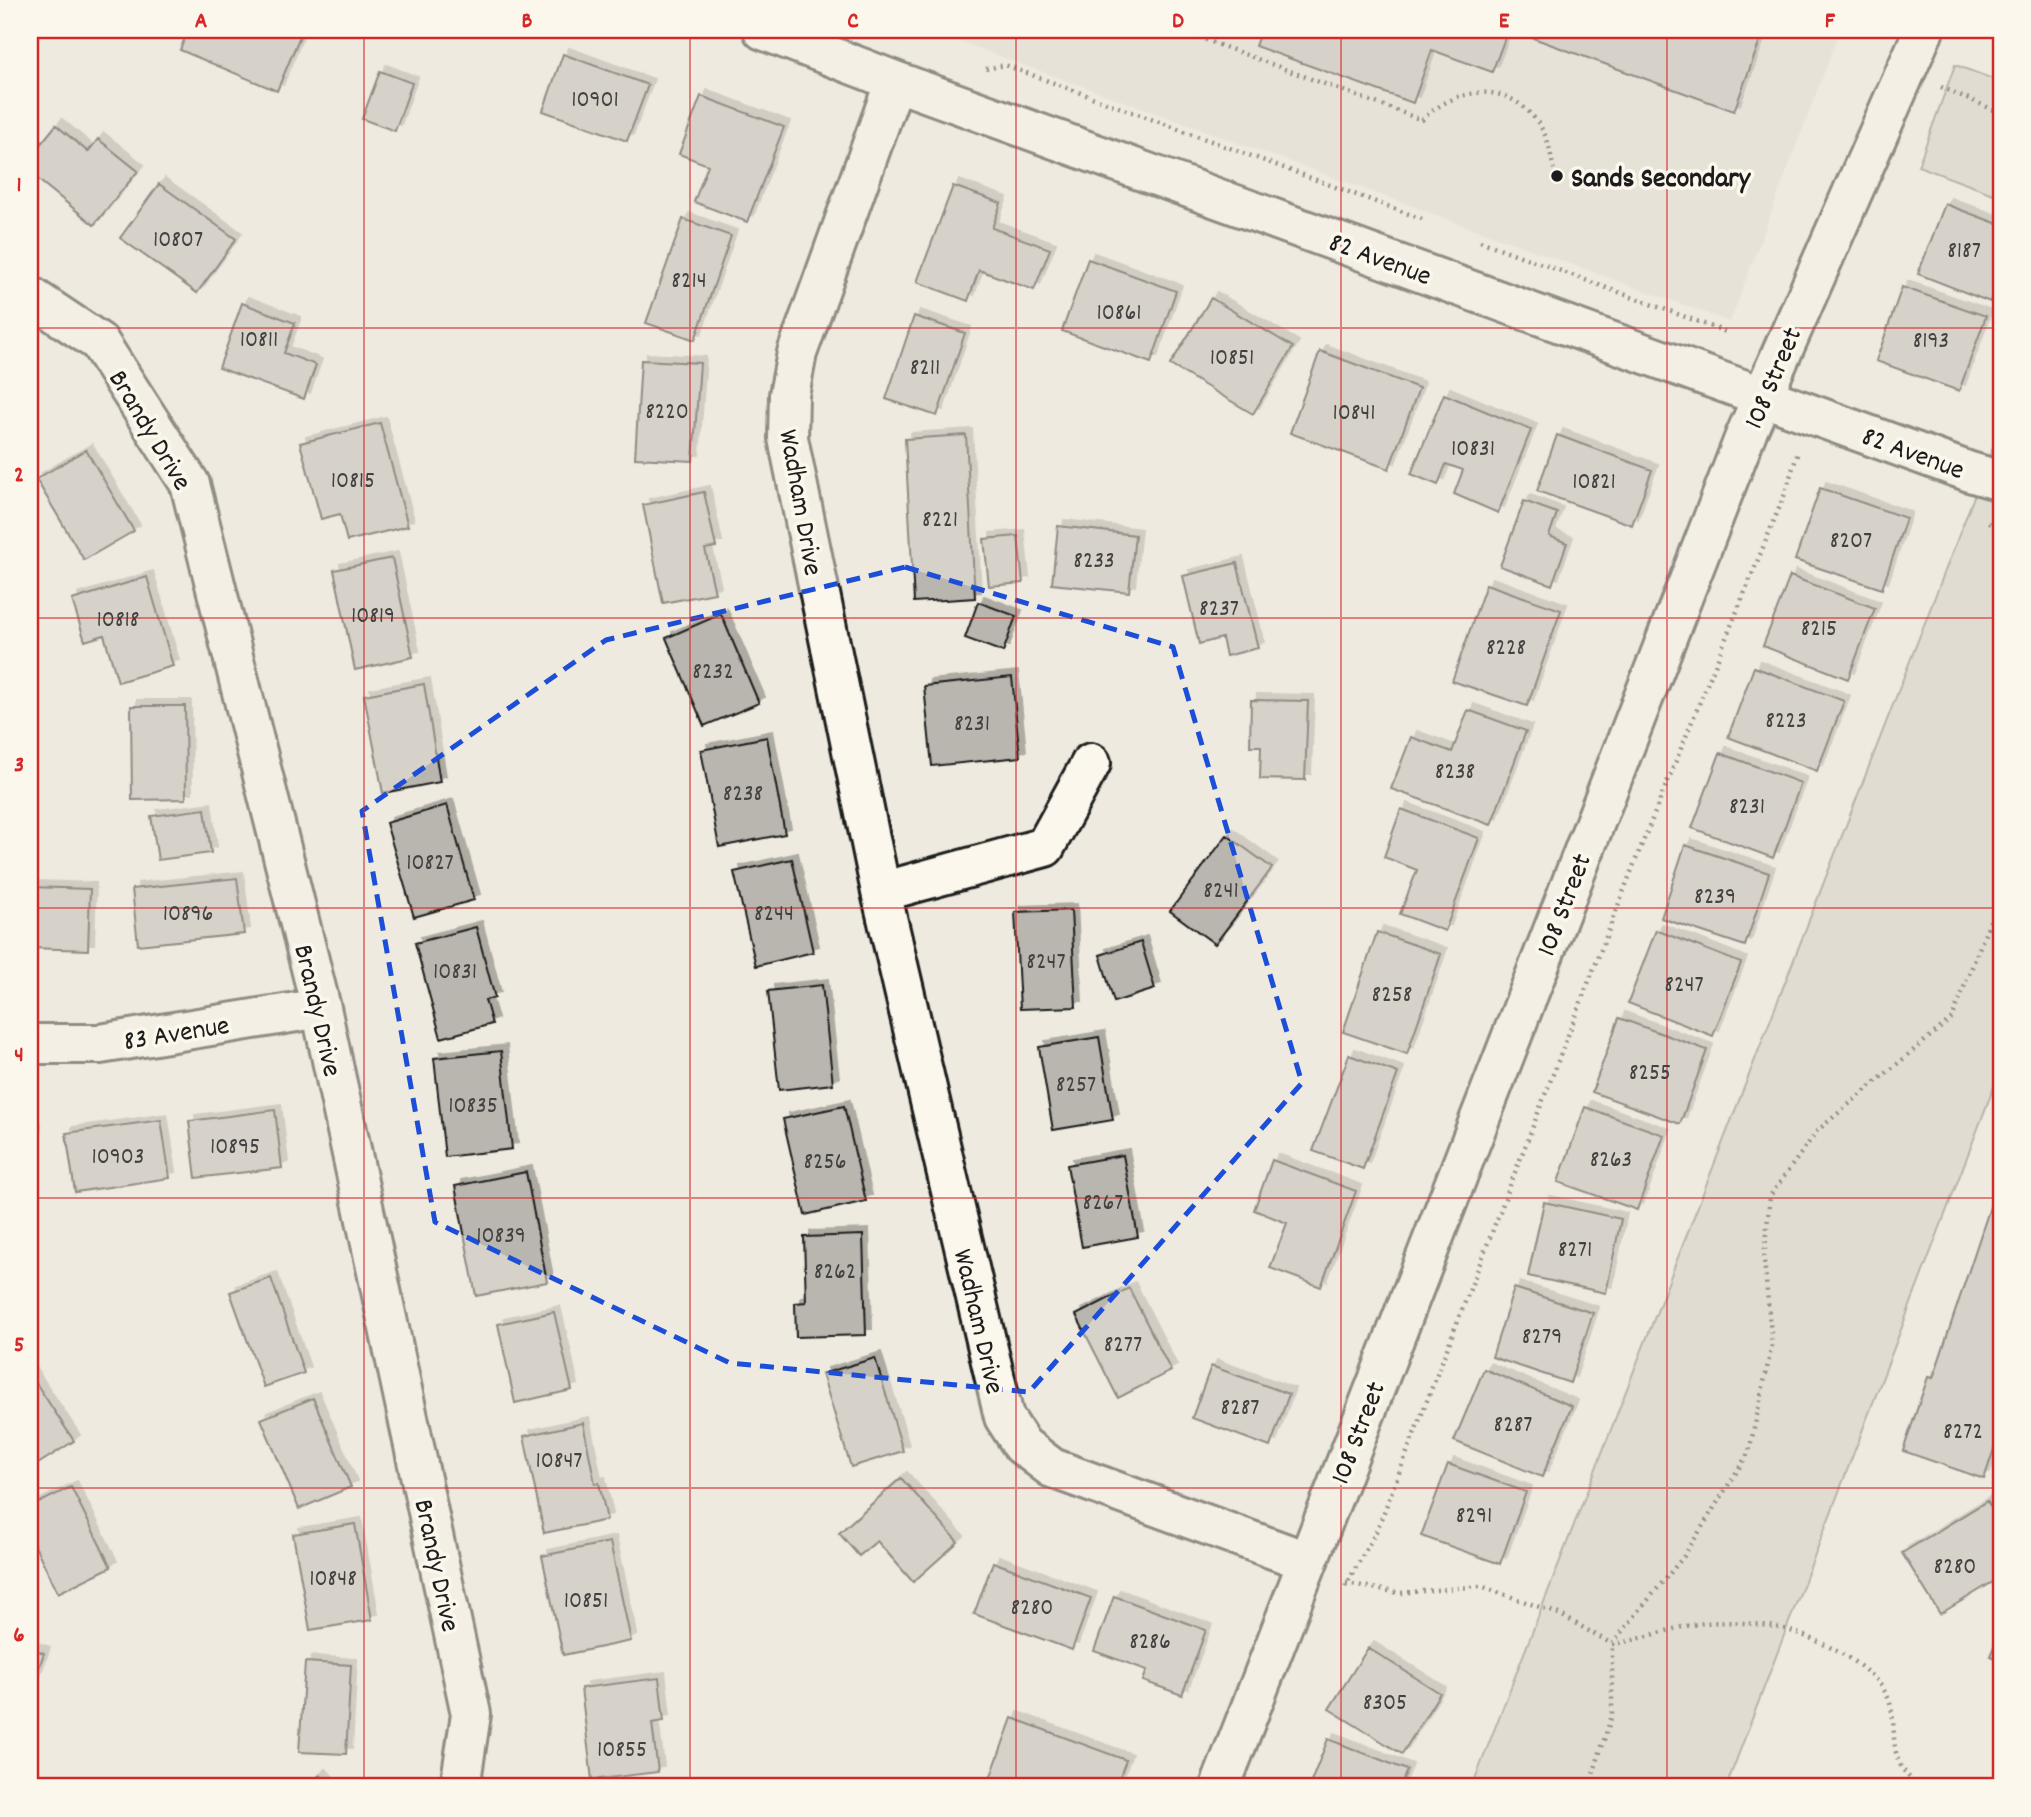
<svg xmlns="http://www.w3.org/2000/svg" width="2031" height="1817" viewBox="0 0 2031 1817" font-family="Dekko,sans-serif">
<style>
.built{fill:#dedad1}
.green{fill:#ceccc2;stroke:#75746f;stroke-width:2}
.building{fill:#b9b6af;stroke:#1c1c1c;stroke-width:2;filter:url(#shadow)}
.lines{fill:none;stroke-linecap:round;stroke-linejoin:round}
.minor-casing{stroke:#1c1c1c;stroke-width:44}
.path{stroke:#1c1c1c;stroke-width:4.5;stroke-dasharray:2 5;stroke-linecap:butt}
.minor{stroke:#fbf7ec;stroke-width:38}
.marked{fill:none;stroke:#1d4ed8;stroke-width:5;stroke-dasharray:14 9;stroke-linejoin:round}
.grid{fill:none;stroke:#d62828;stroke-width:2;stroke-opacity:0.55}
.poi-dot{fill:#1c1c1c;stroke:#fbf7ec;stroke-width:2.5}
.labels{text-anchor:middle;stroke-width:7;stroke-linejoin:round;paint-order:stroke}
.number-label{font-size:24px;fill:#434241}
.poi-label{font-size:28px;font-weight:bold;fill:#1c1c1c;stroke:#fbf7ec;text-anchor:start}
.street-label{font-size:28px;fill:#1c1c1c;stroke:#fbf7ec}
.neatline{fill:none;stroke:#d62828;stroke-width:2.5}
.grid-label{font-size:23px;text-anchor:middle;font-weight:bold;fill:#d62828}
</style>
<defs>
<filter id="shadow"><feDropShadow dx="6" dy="-6" stdDeviation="0" flood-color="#0004"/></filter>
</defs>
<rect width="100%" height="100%" fill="#eeeadf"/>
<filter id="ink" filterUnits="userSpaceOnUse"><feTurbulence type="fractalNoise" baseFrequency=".0143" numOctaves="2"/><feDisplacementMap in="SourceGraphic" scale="14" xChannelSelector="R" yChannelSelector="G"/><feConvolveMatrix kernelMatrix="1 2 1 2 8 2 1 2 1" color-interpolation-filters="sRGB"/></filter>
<g filter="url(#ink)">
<path class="built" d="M 928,30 L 1840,30 L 1730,322 Z"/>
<path class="green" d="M 1955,65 L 2001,82 L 2001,197 L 1918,166 Z
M 2001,427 L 2001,1068 L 1726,1787 L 1472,1787 Z"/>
<path class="building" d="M 188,30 L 298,30 L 302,31 L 277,91 L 180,50 Z
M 1261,30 L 1508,30 L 1492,72 L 1432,50 L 1413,103 L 1255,46 Z
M 1511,30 L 1764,30 L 1734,111 Z
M 563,54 L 648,85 L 627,141 L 543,111 Z
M 380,71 L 412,83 L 395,131 L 362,119 Z
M 701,96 L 784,127 L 747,222 L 694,202 L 708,165 L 679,154 Z
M 56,125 L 88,152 L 98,139 L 138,171 L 94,225 L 30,173 L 30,157 Z
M 159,184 L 236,239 L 197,293 L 120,238 Z
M 953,186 L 1001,203 L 992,228 L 1050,249 L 1034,290 L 979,270 L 968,301 L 917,282 Z
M 1945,204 L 2001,225 L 2001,273 L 1990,302 L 1918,274 Z
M 683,219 L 731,236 L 695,340 L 646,323 Z
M 1088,259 L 1176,291 L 1151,363 L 1062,331 Z
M 1902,287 L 1986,316 L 1959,391 L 1876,361 Z
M 1211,298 L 1293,347 L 1253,414 L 1170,365 Z
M 242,303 L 295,323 L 284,353 L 316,365 L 304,399 L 219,368 Z
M 914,316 L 965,333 L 937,416 L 886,399 Z
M 1320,351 L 1419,388 L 1389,469 L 1290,433 Z
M 641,360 L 700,363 L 693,461 L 635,458 Z
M 1444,394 L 1531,430 L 1498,513 L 1454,494 L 1463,470 L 1446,464 L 1438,485 L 1411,474 Z
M 380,423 L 408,526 L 347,541 L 340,514 L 321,519 L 300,443 Z
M 966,435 L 975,598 L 914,602 L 905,439 Z
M 1557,435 L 1652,470 L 1632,525 L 1537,491 Z
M 86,450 L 134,531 L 84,560 L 36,479 Z
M 1820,488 L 1906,518 L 1882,589 L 1795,560 Z
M 704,492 L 716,547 L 705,549 L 715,593 L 663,603 L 643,505 Z
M 1524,501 L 1557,513 L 1549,536 L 1567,543 L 1552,585 L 1500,566 Z
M 1058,526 L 1135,535 L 1129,592 L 1052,584 Z
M 1018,536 L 1023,583 L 989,586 L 984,539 Z
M 392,558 L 413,657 L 355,670 L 334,570 Z
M 1237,563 L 1258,648 L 1226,656 L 1222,638 L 1199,644 L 1183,576 Z
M 1790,576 L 1875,608 L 1848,679 L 1763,646 Z
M 147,577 L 173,666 L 118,682 L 104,635 L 85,641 L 72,600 Z
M 1486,584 L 1561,610 L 1527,706 L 1452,681 Z
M 978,602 L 1016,616 L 1003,652 L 965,638 Z
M 721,614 L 759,703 L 704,726 L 666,638 Z
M 1754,667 L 1844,701 L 1817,771 L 1728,737 Z
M 1012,677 L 1020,757 L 932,766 L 924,686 Z
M 424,684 L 440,782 L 383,793 L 364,695 Z
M 1251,700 L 1308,701 L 1305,780 L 1260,779 L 1261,746 L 1250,746 Z
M 131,706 L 185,706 L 186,799 L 132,800 Z
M 1468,710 L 1526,731 L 1491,825 L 1391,789 L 1411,737 L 1452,752 Z
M 767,737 L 785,834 L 719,847 L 701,750 Z
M 1720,753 L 1801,783 L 1773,858 L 1692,828 Z
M 447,805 L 474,900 L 414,917 L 386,823 Z
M 205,809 L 211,853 L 158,860 L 151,816 Z
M 1401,809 L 1479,838 L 1445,931 L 1400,914 L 1417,870 L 1384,857 Z
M 1227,835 L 1272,868 L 1215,944 L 1170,911 Z
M 1685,845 L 1769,873 L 1745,946 L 1661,918 Z
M 792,859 L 813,952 L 756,966 L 734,872 Z
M 237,878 L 244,934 L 138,945 L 132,889 Z
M 30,887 L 90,889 L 88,950 L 30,948 Z
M 1071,910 L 1076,1007 L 1020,1009 L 1015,912 Z
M 476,927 L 495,998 L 485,1000 L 492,1024 L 441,1038 L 415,943 Z
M 1656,930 L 1741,963 L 1713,1036 L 1628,1003 Z
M 1377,932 L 1441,954 L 1407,1054 L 1343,1032 Z
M 1141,942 L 1155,989 L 1114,1002 L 1100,955 Z
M 822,985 L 833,1084 L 779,1090 L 768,991 Z
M 1619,1018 L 1707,1050 L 1680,1124 L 1592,1092 Z
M 1099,1037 L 1113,1120 L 1053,1130 L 1039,1047 Z
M 501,1051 L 512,1149 L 445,1157 L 434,1058 Z
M 1349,1055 L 1398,1073 L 1363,1169 L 1313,1151 Z
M 844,1106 L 866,1201 L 805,1215 L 783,1119 Z
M 1585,1107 L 1664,1135 L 1637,1210 L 1558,1182 Z
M 275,1110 L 282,1168 L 196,1178 L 189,1121 Z
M 161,1120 L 170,1178 L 75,1192 L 66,1133 Z
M 30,1128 L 35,1129 L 32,1185 L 30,1185 Z
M 1123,1155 L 1138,1237 L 1082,1247 L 1067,1165 Z
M 1272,1160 L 1356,1191 L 1321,1287 L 1270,1268 L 1287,1223 L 1254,1210 Z
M 526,1172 L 547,1282 L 476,1296 L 455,1186 Z
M 2001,1174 L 2001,1428 L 1984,1479 L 1903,1451 L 1928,1377 L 1933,1378 Z
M 1544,1202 L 1621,1219 L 1606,1293 L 1528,1276 Z
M 863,1235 L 866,1335 L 796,1337 L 795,1303 L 806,1302 L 804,1237 Z
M 271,1278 L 304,1373 L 264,1387 L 230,1292 Z
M 1129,1288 L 1171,1371 L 1118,1398 L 1076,1315 Z
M 1514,1288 L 1593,1313 L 1570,1383 L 1492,1357 Z
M 554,1312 L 572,1390 L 515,1403 L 498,1324 Z
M 875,1358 L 903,1451 L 851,1467 L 822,1374 Z
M 1211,1366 L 1289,1394 L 1270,1447 L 1192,1418 Z
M 1484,1369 L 1572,1406 L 1542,1477 L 1454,1441 Z
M 30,1374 L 74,1441 L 30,1469 Z
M 313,1398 L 351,1487 L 299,1509 L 261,1419 Z
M 583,1423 L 595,1484 L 599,1483 L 607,1520 L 544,1533 L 524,1436 Z
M 1448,1464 L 1526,1492 L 1500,1564 L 1421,1536 Z
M 901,1478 L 958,1542 L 913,1582 L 877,1541 L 859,1556 L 839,1533 Z
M 71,1487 L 111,1567 L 58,1593 L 30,1536 L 30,1507 Z
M 1987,1501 L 2001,1524 L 2001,1577 L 1940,1614 L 1902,1553 Z
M 355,1524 L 372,1620 L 310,1630 L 293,1534 Z
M 610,1542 L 631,1641 L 563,1655 L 542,1556 Z
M 993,1562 L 1091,1598 L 1072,1650 L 974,1614 Z
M 1114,1596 L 1206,1630 L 1182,1695 L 1143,1681 L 1147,1670 L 1094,1651 Z
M 2001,1629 L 2001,1661 L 1990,1656 Z
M 30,1648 L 44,1653 L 30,1693 Z
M 1368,1648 L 1440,1693 L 1402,1754 L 1329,1709 Z
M 305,1662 L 351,1665 L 346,1754 L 299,1752 Z
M 659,1678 L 664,1721 L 652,1723 L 658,1772 L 592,1780 L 581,1688 Z
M 1012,1718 L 1126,1760 L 1116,1787 L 987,1787 Z
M 1328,1739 L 1407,1770 L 1400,1787 L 1309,1787 Z
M 320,1775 L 331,1787 L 307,1787 Z"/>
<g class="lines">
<defs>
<path id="minor" d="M 763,30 L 895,81 L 1970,472 L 2001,481
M 895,81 L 797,353 L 789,395 L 788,438 L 881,892 L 1004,1417 L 1022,1445 L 1052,1468 L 1306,1561
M 30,296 L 99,342 L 190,484 L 321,1008 L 471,1714 L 460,1787
M 881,892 L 1045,847 L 1091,763
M 30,1044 L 100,1044 L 321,1008
M 1220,1787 L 1746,434 L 1924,30"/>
</defs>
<use href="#minor" class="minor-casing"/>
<path class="path" d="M 1179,30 L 1422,120 C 1462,81 1520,81 1546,137 C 1550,146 1551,159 1554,169
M 986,69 L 1005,65 L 1422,219
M 1941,87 L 2001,113
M 1480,241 L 1726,332
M 1988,523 L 2001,528
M 1346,1583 L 1400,1593 L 1481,1586 L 1559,1614 L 1612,1644 C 1643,1640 1674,1626 1706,1623 C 1727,1621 1754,1623 1775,1627 C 1809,1633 1877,1666 1889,1700 C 1900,1733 1883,1759 1920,1787
M 1345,1587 L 1377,1530 L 1638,854 L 1784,496 L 1798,452
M 1589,1787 L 1612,1715 L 1612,1644 L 1684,1556 L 1749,1452 L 1772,1345 L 1764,1259 L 1770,1196 L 1817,1131 L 1952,1018 L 2001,893"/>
<use href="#minor" class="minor"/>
</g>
</g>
<path d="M0 0H2031V1817H0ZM 905,567 L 1173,647 L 1302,1083 L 1029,1392 L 730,1363 L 435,1222 L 362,811 L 606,640 Z" fill="#eeeadf" fill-opacity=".55" fill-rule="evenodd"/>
<path class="marked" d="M 905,567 L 1173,647 L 1302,1083 L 1029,1392 L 730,1363 L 435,1222 L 362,811 L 606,640 Z"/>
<path class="grid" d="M 364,30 L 364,1787M 690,30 L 690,1787M 1016,30 L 1016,1787M 1341,30 L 1341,1787M 1667,30 L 1667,1787M 30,328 L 2001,328M 30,618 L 2001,618M 30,908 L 2001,908M 30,1198 L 2001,1198M 30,1488 L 2001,1488"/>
<circle class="poi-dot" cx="1557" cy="176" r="7"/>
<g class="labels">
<g class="number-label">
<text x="595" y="106">10901</text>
<text x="178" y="246">10807</text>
<text x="1964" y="257">8187</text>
<text x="689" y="287">8214</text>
<text x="1119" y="319">10861</text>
<text x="259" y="346">10811</text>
<text x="1931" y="347">8193</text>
<text x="1232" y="364">10851</text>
<text x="925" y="374">8211</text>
<text x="667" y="418">8220</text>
<text x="1354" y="419">10841</text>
<text x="1473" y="455">10831</text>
<text x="353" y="487">10815</text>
<text x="1594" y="488">10821</text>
<text x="940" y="526">8221</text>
<text x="1851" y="547">8207</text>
<text x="1094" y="567">8233</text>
<text x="1219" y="615">8237</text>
<text x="373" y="622">10819</text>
<text x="118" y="626">10818</text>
<text x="1819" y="635">8215</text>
<text x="1506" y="654">8228</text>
<text x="713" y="678">8232</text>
<text x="1786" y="727">8223</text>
<text x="972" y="730">8231</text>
<text x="1455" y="778">8238</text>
<text x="743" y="800">8238</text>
<text x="1747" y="813">8231</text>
<text x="430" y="869">10827</text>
<text x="1221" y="897">8241</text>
<text x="1715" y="903">8239</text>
<text x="188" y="920">10896</text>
<text x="774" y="920">8244</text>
<text x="1046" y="968">8247</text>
<text x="455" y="978">10831</text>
<text x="1684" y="991">8247</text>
<text x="1392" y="1001">8258</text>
<text x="1650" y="1079">8255</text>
<text x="1076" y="1091">8257</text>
<text x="473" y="1112">10835</text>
<text x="235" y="1153">10895</text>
<text x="118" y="1163">10903</text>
<text x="1611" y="1166">8263</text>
<text x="825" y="1168">8256</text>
<text x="1103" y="1209">8267</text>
<text x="501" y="1242">10839</text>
<text x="1575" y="1256">8271</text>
<text x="835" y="1278">8262</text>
<text x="1542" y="1343">8279</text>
<text x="1123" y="1351">8277</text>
<text x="1240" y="1414">8287</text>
<text x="1513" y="1431">8287</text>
<text x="1963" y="1438">8272</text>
<text x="559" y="1467">10847</text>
<text x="1474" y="1522">8291</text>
<text x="1955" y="1573">8280</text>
<text x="333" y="1585">10848</text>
<text x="586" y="1607">10851</text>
<text x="1032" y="1614">8280</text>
<text x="1150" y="1648">8286</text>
<text x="1385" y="1709">8305</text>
<text x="622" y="1756">10855</text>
</g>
<g class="poi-label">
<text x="1571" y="186">Sands Secondary</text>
</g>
<g class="street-label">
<text transform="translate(1381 257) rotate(20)" y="10">82 Avenue</text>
<text transform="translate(1771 377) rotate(-67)" y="10">108 Street</text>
<text transform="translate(152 429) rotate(59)" y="10">Brandy Drive</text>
<text transform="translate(1914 451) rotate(20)" y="10">82 Avenue</text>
<text transform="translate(803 502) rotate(80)" y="10">Wadham Drive</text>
<text transform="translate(1562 904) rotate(-69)" y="10">108 Street</text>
<text transform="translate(320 1010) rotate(77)" y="10">Brandy Drive</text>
<text transform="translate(176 1031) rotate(-9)" y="10">83 Avenue</text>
<text transform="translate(981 1321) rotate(77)" y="10">Wadham Drive</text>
<text transform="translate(1356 1432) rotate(-69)" y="10">108 Street</text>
<text transform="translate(439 1565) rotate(78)" y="10">Brandy Drive</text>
</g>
</g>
<rect width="2031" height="1817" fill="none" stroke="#fbf7ec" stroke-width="77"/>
<rect x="38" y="38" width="1955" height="1740" class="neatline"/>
<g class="grid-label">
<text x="201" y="27">A</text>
<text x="527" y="27">B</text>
<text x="853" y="27">C</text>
<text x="1178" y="27">D</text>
<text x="1504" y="27">E</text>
<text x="1830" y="27">F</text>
<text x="19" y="191">1</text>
<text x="19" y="481">2</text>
<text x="19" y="771">3</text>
<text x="19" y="1061">4</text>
<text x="19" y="1351">5</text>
<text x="19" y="1641">6</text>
</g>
</svg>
